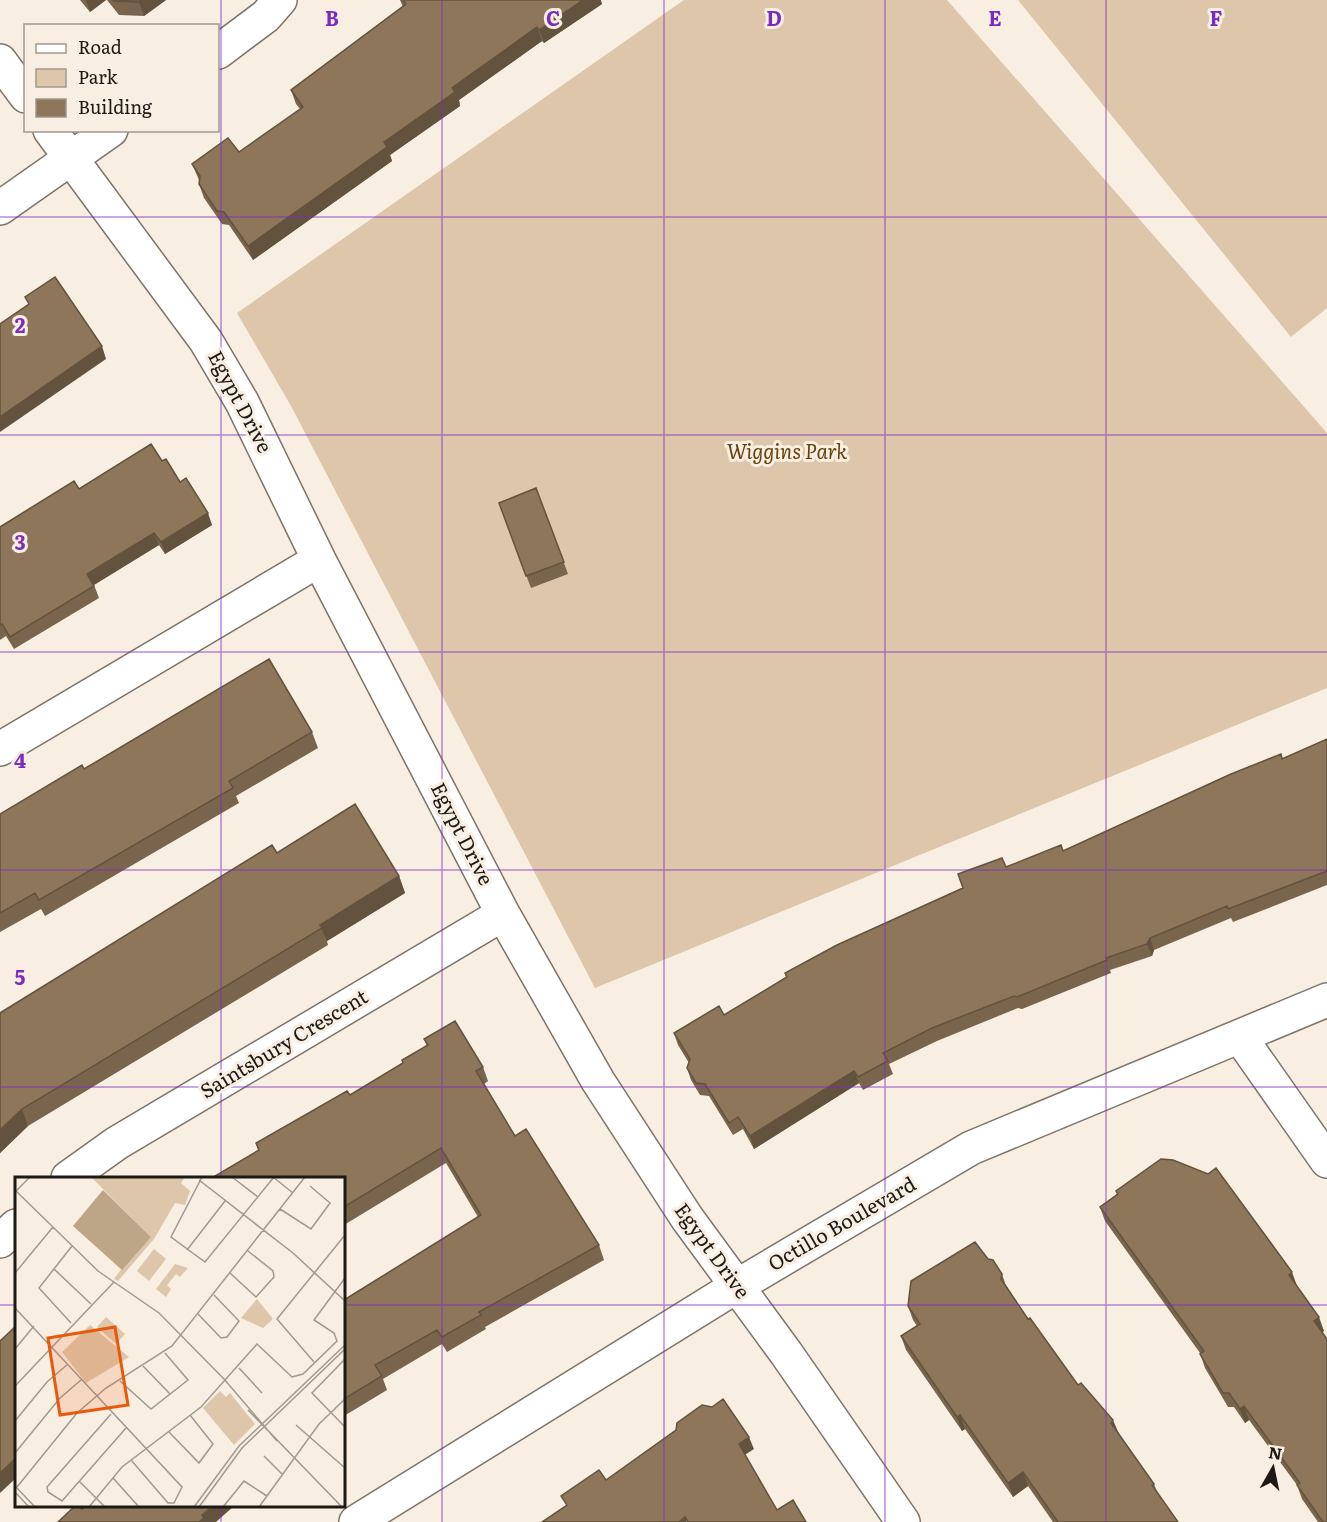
<svg xmlns="http://www.w3.org/2000/svg" width="1327" height="1522" viewBox="0 0 1327 1522" font-family="Literata,serif">
<style>
.green{fill:#ddc6a9}
.lines{fill:none;stroke-linecap:round;stroke-linejoin:round}
.street-casing{stroke:#7d7469;stroke-width:36}
.street{stroke:#fff;stroke-width:33}
.wall{fill:#79654d}
.shaded-wall{fill:#63533e}
.building{fill:#8d7659;stroke:#63533e;stroke-width:1.5}
.grid{fill:none;stroke:#7b2cbf;stroke-width:1.5;stroke-opacity:0.55}
.labels{text-anchor:middle;stroke-width:6;stroke-linejoin:round;paint-order:stroke}
.street-label{font-size:20px;fill:#1d1915;stroke:#f8eee2}
.park-label{font-size:20px;font-style:italic;fill:#65430d;stroke:#f8eee2}
.inset-road{fill:none;stroke:#a09990;stroke-width:1.5}
.view{fill:#e8590c;fill-opacity:0.15;stroke:#e8590c;stroke-width:3}
.inset-edge{fill:none;stroke:#1d1915;stroke-width:3}
.grid-label{font-size:20px;text-anchor:middle;font-weight:bold;fill:#7b2cbf;stroke:#f8eee2;stroke-width:6;stroke-linejoin:round;paint-order:stroke}
</style>
<rect width="100%" height="100%" fill="#f8eee2"/>
<path class="green" d="M 684,0 L 947,0 L 1327,433 L 1327,688 L 595,988 L 291,406 L 237,313 Z
M 1018,0 L 1327,0 L 1327,308 L 1291,337 Z"/>
<g class="lines">
<defs>
<path id="street" d="M 218,52 L 266,16 L 280,0
M 0,61 L 26,96
M 50,130 L 206,341 L 242,402 L 319,560 L 503,914 L 598,1081 L 687,1218 L 786,1353 L 903,1522
M 0,208 L 111,130
M 0,749 L 319,560
M 1240,1037 L 1327,1161
M 68,1178 L 117,1143 L 503,914
M 0,1241 L 16,1226
M 356,1522 L 737,1286 L 971,1148 L 1327,1000"/>
</defs>
<use href="#street" class="street-casing"/>
<use href="#street" class="street"/>
</g>
<path class="wall" d="M 80,0 L 106,0 L 90,12 Z
M 107,0 L 166,0 L 144,16 L 119,15 Z
M 400,0 L 601,0 L 601,1 L 602,4 L 544,43 L 542,41 L 459,100 L 460,106 L 390,155 L 392,161 L 253,260 L 229,225 L 222,224 L 204,198 L 199,184 L 199,180 L 192,164 L 239,152 L 300,109 L 296,104 L 291,90 L 403,7 Z
M 162,461 L 180,482 L 212,525 L 165,554 L 159,545 L 94,585 L 99,598 L 14,649 L 6,636 L 0,640 L 0,527 L 79,489 Z
M 536,488 L 568,574 L 531,588 L 499,503 Z
M 312,732 L 318,748 L 236,796 L 239,803 L 45,916 L 41,909 L 0,932 L 0,814 L 84,769 Z
M 1327,739 L 1327,885 L 1233,922 L 1231,918 L 1154,950 L 1152,956 L 1110,970 L 1111,973 L 1022,1009 L 1018,1008 L 937,1041 L 889,1064 L 893,1074 L 863,1090 L 859,1083 L 754,1149 L 743,1129 L 733,1135 L 709,1096 L 700,1095 L 691,1080 L 687,1068 L 689,1063 L 678,1045 L 674,1033 L 724,1015 L 786,977 L 785,973 L 1006,867 L 1063,851 L 1282,759 Z
M 277,853 L 399,876 L 405,893 L 327,941 L 328,945 L 28,1126 L 0,1153 L 0,1013 Z
M 424,1039 L 483,1067 L 488,1081 L 484,1084 L 515,1136 L 599,1245 L 604,1260 L 485,1327 L 486,1329 L 447,1352 L 442,1344 L 383,1379 L 387,1390 L 344,1416 L 344,1300 L 478,1217 L 446,1163 L 344,1225 L 344,1179 L 258,1150 L 256,1143 L 350,1095 L 403,1063 L 427,1046 Z
M 1116,1191 L 1297,1286 L 1324,1331 L 1322,1332 L 1327,1522 L 1318,1522 L 1302,1499 L 1297,1485 L 1249,1420 L 1245,1423 L 1234,1407 L 1228,1407 L 1205,1368 L 1200,1353 L 1105,1221 L 1100,1207 L 1117,1194 Z
M 988,1259 L 1002,1274 L 1006,1286 L 1028,1319 L 1078,1385 L 1118,1433 L 1154,1484 L 1157,1492 L 1178,1522 L 1053,1522 L 1028,1486 L 1013,1497 L 965,1429 L 962,1431 L 906,1350 L 901,1336 L 917,1326 L 913,1320 L 908,1306 Z"/>
<path class="shaded-wall" d="M 86,0 L 106,0 L 90,12 Z
M 142,0 L 166,0 L 144,16 L 139,2 Z
M 583,0 L 601,0 L 601,1 L 602,4 L 544,43 L 539,30 Z
M 537,27 L 542,41 L 459,100 L 460,106 L 390,155 L 392,161 L 253,260 L 248,246 L 384,142 L 452,88 Z
M 102,346 L 106,359 L 0,432 L 0,417 Z
M 208,513 L 212,525 L 165,554 L 161,542 Z
M 154,533 L 159,545 L 92,586 L 87,574 Z
M 399,876 L 405,893 L 327,941 L 320,925 Z
M 1150,938 L 1154,950 L 1152,956 L 1147,944 Z
M 854,1071 L 859,1083 L 754,1149 L 750,1136 Z
M 22,1109 L 28,1126 L 0,1153 L 0,1130 Z
M 1292,1272 L 1297,1286 L 1289,1275 Z
M 1319,1317 L 1324,1331 L 1319,1335 L 1314,1321 Z
M 1244,1406 L 1249,1420 L 1245,1423 L 1240,1409 Z
M 960,1415 L 965,1429 L 962,1431 L 957,1417 Z
M 1113,1420 L 1119,1434 L 1111,1423 Z
M 749,1437 L 754,1449 L 743,1456 L 739,1444 Z
M 16,1458 L 16,1478 L 0,1493 L 0,1473 Z
M 1023,1472 L 1028,1486 L 1013,1497 L 1008,1483 Z
M 213,1506 L 234,1506 L 216,1522 L 199,1522 L 202,1515 Z
M 685,1517 L 687,1522 L 679,1522 Z"/>
<path class="building" d="M 113,0 L 142,0 L 139,2 L 114,1 Z
M 403,0 L 583,0 L 539,30 L 537,27 L 452,88 L 455,92 L 384,142 L 387,147 L 248,246 L 224,212 L 217,211 L 199,184 L 200,176 L 192,164 L 228,138 L 239,152 L 303,107 L 291,90 L 406,4 Z
M 55,277 L 102,346 L 0,417 L 0,324 L 29,304 L 25,297 Z
M 151,444 L 162,461 L 166,459 L 180,482 L 186,478 L 208,513 L 161,542 L 154,533 L 87,574 L 94,586 L 10,637 L 2,624 L 0,625 L 0,527 L 74,481 L 79,489 Z
M 536,488 L 564,562 L 526,576 L 499,503 Z
M 269,659 L 312,732 L 229,781 L 233,788 L 39,900 L 35,893 L 0,913 L 0,814 L 82,765 L 84,769 Z
M 1327,739 L 1327,871 L 1228,909 L 1227,906 L 1150,938 L 1147,944 L 1106,958 L 1107,960 L 1017,997 L 1014,996 L 932,1028 L 883,1053 L 888,1061 L 858,1077 L 854,1071 L 750,1136 L 738,1117 L 729,1123 L 705,1084 L 696,1083 L 687,1068 L 690,1059 L 674,1033 L 719,1006 L 724,1015 L 787,977 L 785,973 L 837,945 L 963,888 L 958,874 L 1002,858 L 1006,867 L 1061,845 L 1063,851 L 1231,774 L 1281,754 L 1282,759 Z
M 355,804 L 399,876 L 320,925 L 322,928 L 22,1109 L 0,1130 L 0,1013 L 272,845 L 277,853 Z
M 455,1021 L 483,1067 L 476,1071 L 515,1136 L 526,1129 L 599,1245 L 479,1312 L 481,1315 L 442,1337 L 437,1330 L 375,1365 L 382,1376 L 344,1399 L 344,1300 L 481,1215 L 441,1148 L 344,1207 L 344,1179 L 210,1179 L 259,1150 L 256,1143 L 347,1091 L 350,1095 L 403,1063 L 402,1060 L 428,1045 L 424,1039 Z
M 1161,1159 L 1173,1160 L 1208,1174 L 1216,1168 L 1292,1272 L 1289,1275 L 1319,1317 L 1314,1321 L 1327,1339 L 1327,1522 L 1323,1522 L 1297,1485 L 1300,1483 L 1244,1406 L 1240,1409 L 1229,1393 L 1223,1393 L 1200,1354 L 1204,1351 L 1100,1207 L 1118,1194 L 1116,1191 Z
M 975,1242 L 988,1259 L 993,1260 L 1002,1274 L 1001,1279 L 1028,1319 L 1030,1318 L 1078,1385 L 1081,1383 L 1113,1420 L 1111,1423 L 1154,1484 L 1152,1485 L 1178,1522 L 1058,1522 L 1023,1472 L 1008,1483 L 960,1415 L 957,1417 L 901,1336 L 920,1324 L 908,1306 L 911,1281 Z
M 16,1326 L 16,1458 L 0,1473 L 0,1341 Z
M 723,1399 L 749,1437 L 739,1444 L 777,1510 L 793,1500 L 806,1522 L 688,1522 L 685,1517 L 679,1522 L 542,1522 L 567,1505 L 561,1496 L 599,1470 L 606,1480 L 676,1430 L 677,1423 L 702,1405 L 712,1407 Z
M 75,1506 L 78,1506 L 82,1509 L 86,1506 L 213,1506 L 202,1515 L 204,1518 L 199,1522 L 58,1522 Z"/>
<path class="grid" d="M 221,0 L 221,1178M 442,0 L 442,1522M 664,0 L 664,1522M 885,0 L 885,1522M 1106,0 L 1106,1522M 0,217 L 1327,217M 0,435 L 1327,435M 0,652 L 1327,652M 0,870 L 1327,870M 0,1087 L 1327,1087M 0,1305 L 16,1305M 344,1305 L 1327,1305M 221,1506 L 221,1522"/>
<g class="labels">
<g class="street-label">
<text transform="translate(240 402) rotate(62)" y="7">Egypt Drive</text>
<text transform="translate(462 834) rotate(63)" y="7">Egypt Drive</text>
<text transform="translate(284 1044) rotate(-31)" y="7">Saintsbury Crescent</text>
<text transform="translate(842 1224) rotate(-30)" y="7">Octillo Boulevard</text>
<text transform="translate(712 1251) rotate(54)" y="7">Egypt Drive</text>
</g>
<g class="park-label">
<text x="787" y="459">Wiggins Park</text>
</g>
</g>
<g transform="translate(15 1177)">
<rect width="330" height="330" fill="#f8eee2"/>
<path d="M 76,0 L 170,0 L 166,6 L 175,14 L 170,28 L 160,26 L 139,62 L 103,104 L 99,102 L 110,87 L 136,60 ZM 139,72 L 151,82 L 134,104 L 122,94 ZM 160,87 L 173,91 L 165,100 L 161,97 L 152,108 L 156,112 L 151,120 L 141,112 ZM 242,122 L 258,142 L 248,151 L 226,141 ZM 91,140 L 110,157 L 101,167 L 82,150 ZM 75,148 L 114,180 L 71,206 L 47,175 ZM 205,214 L 211,220 L 215,216 L 240,247 L 219,268 L 188,231 Z" fill="#ddc6a9"/>
<path d="M 88,13 L 136,60 L 107,93 L 58,49 Z" fill="#bda587"/>
<path class="inset-road" d="M 187,0 L 156,60 L 190,85 L 259,0M 217,0 L 243,20M 258,0 L 278,16M 184,3 L 278,76 L 330,124M 0,13 L 83,94 L 144,136 L 209,202 L 262,264M 1,14 L 15,0M 265,32 L 296,52 L 315,26 L 295,9M 172,73 L 210,24M 39,92 L 76,127M 0,96 L 38,50M 215,96 L 241,120 L 259,100 L 258,94 L 233,74M 0,131 L 167,310 L 159,326 L 153,326 L 116,283M 183,137 L 206,161 L 212,160 L 224,144 L 199,118M 56,146 L 24,111 L 57,69M 0,172 L 19,149M 330,182 L 297,216 L 330,250M 299,185 L 262,142 L 330,58M 128,189 L 155,217M 224,191 L 247,216M 105,204 L 136,232 L 173,203 L 150,176M 0,209 L 99,105M 233,233 L 327,330M 96,237 L 32,310 L 33,315 L 47,324 L 111,251M 0,244 L 32,205 L 53,187M 281,248 L 330,291M 154,255 L 184,286 L 198,267 L 175,238M 0,276 L 45,221 L 66,203M 249,279 L 268,298M 98,301 L 124,330M 64,304 L 90,330M 0,309 L 20,330M 2,310 L 62,236 L 91,211 L 157,169 L 290,0M 0,315 L 14,330M 74,330 L 107,290 L 186,230 L 242,167 L 277,200 L 288,197 L 322,164 L 319,156 L 299,143 L 330,101M 179,330 L 224,269 L 330,168M 184,330 L 227,271 L 330,172M 208,330 L 229,304 L 252,319M 244,330 L 304,247 L 330,222"/>
<path class="view" d="M 100,150 L 113,228 L 45,238 L 33,161 Z"/>
<rect width="330" height="330" class="inset-edge"/>
</g>
<g class="grid-label">
<text x="332" y="26">B</text>
<text x="553" y="26">C</text>
<text x="774" y="26">D</text>
<text x="995" y="26">E</text>
<text x="1216" y="26">F</text>
<text x="20" y="333">2</text>
<text x="20" y="550">3</text>
<text x="20" y="768">4</text>
<text x="20" y="985">5</text>
</g>
<rect x="24" y="24" width="195" height="108" fill="#f8eee2" stroke="#a09990" stroke-width="1.5"/>
<rect x="36" y="44" width="30" height="9" fill="#ffffff" stroke="#a09990" stroke-width="1.5"/>
<text x="78" y="54" font-size="18" fill="#1d1915">Road</text>
<rect x="36" y="69" width="30" height="18" fill="#ddc6a9" stroke="#a09990" stroke-width="1.5"/>
<text x="78" y="84" font-size="18" fill="#1d1915">Park</text>
<rect x="36" y="99" width="30" height="18" fill="#8d7659" stroke="#a09990" stroke-width="1.5"/>
<text x="78" y="114" font-size="18" fill="#1d1915">Building</text>
<g transform="translate(1273 1468) rotate(9)" stroke="#f8eee2" stroke-width="4.5" paint-order="stroke">
<path d="M0-4.5L10 22L0 15L-10 22Z" fill="#1d1915"/>
<text y="-9" font-size="16" font-weight="bold" text-anchor="middle" fill="#1d1915">N</text>
</g>
</svg>
